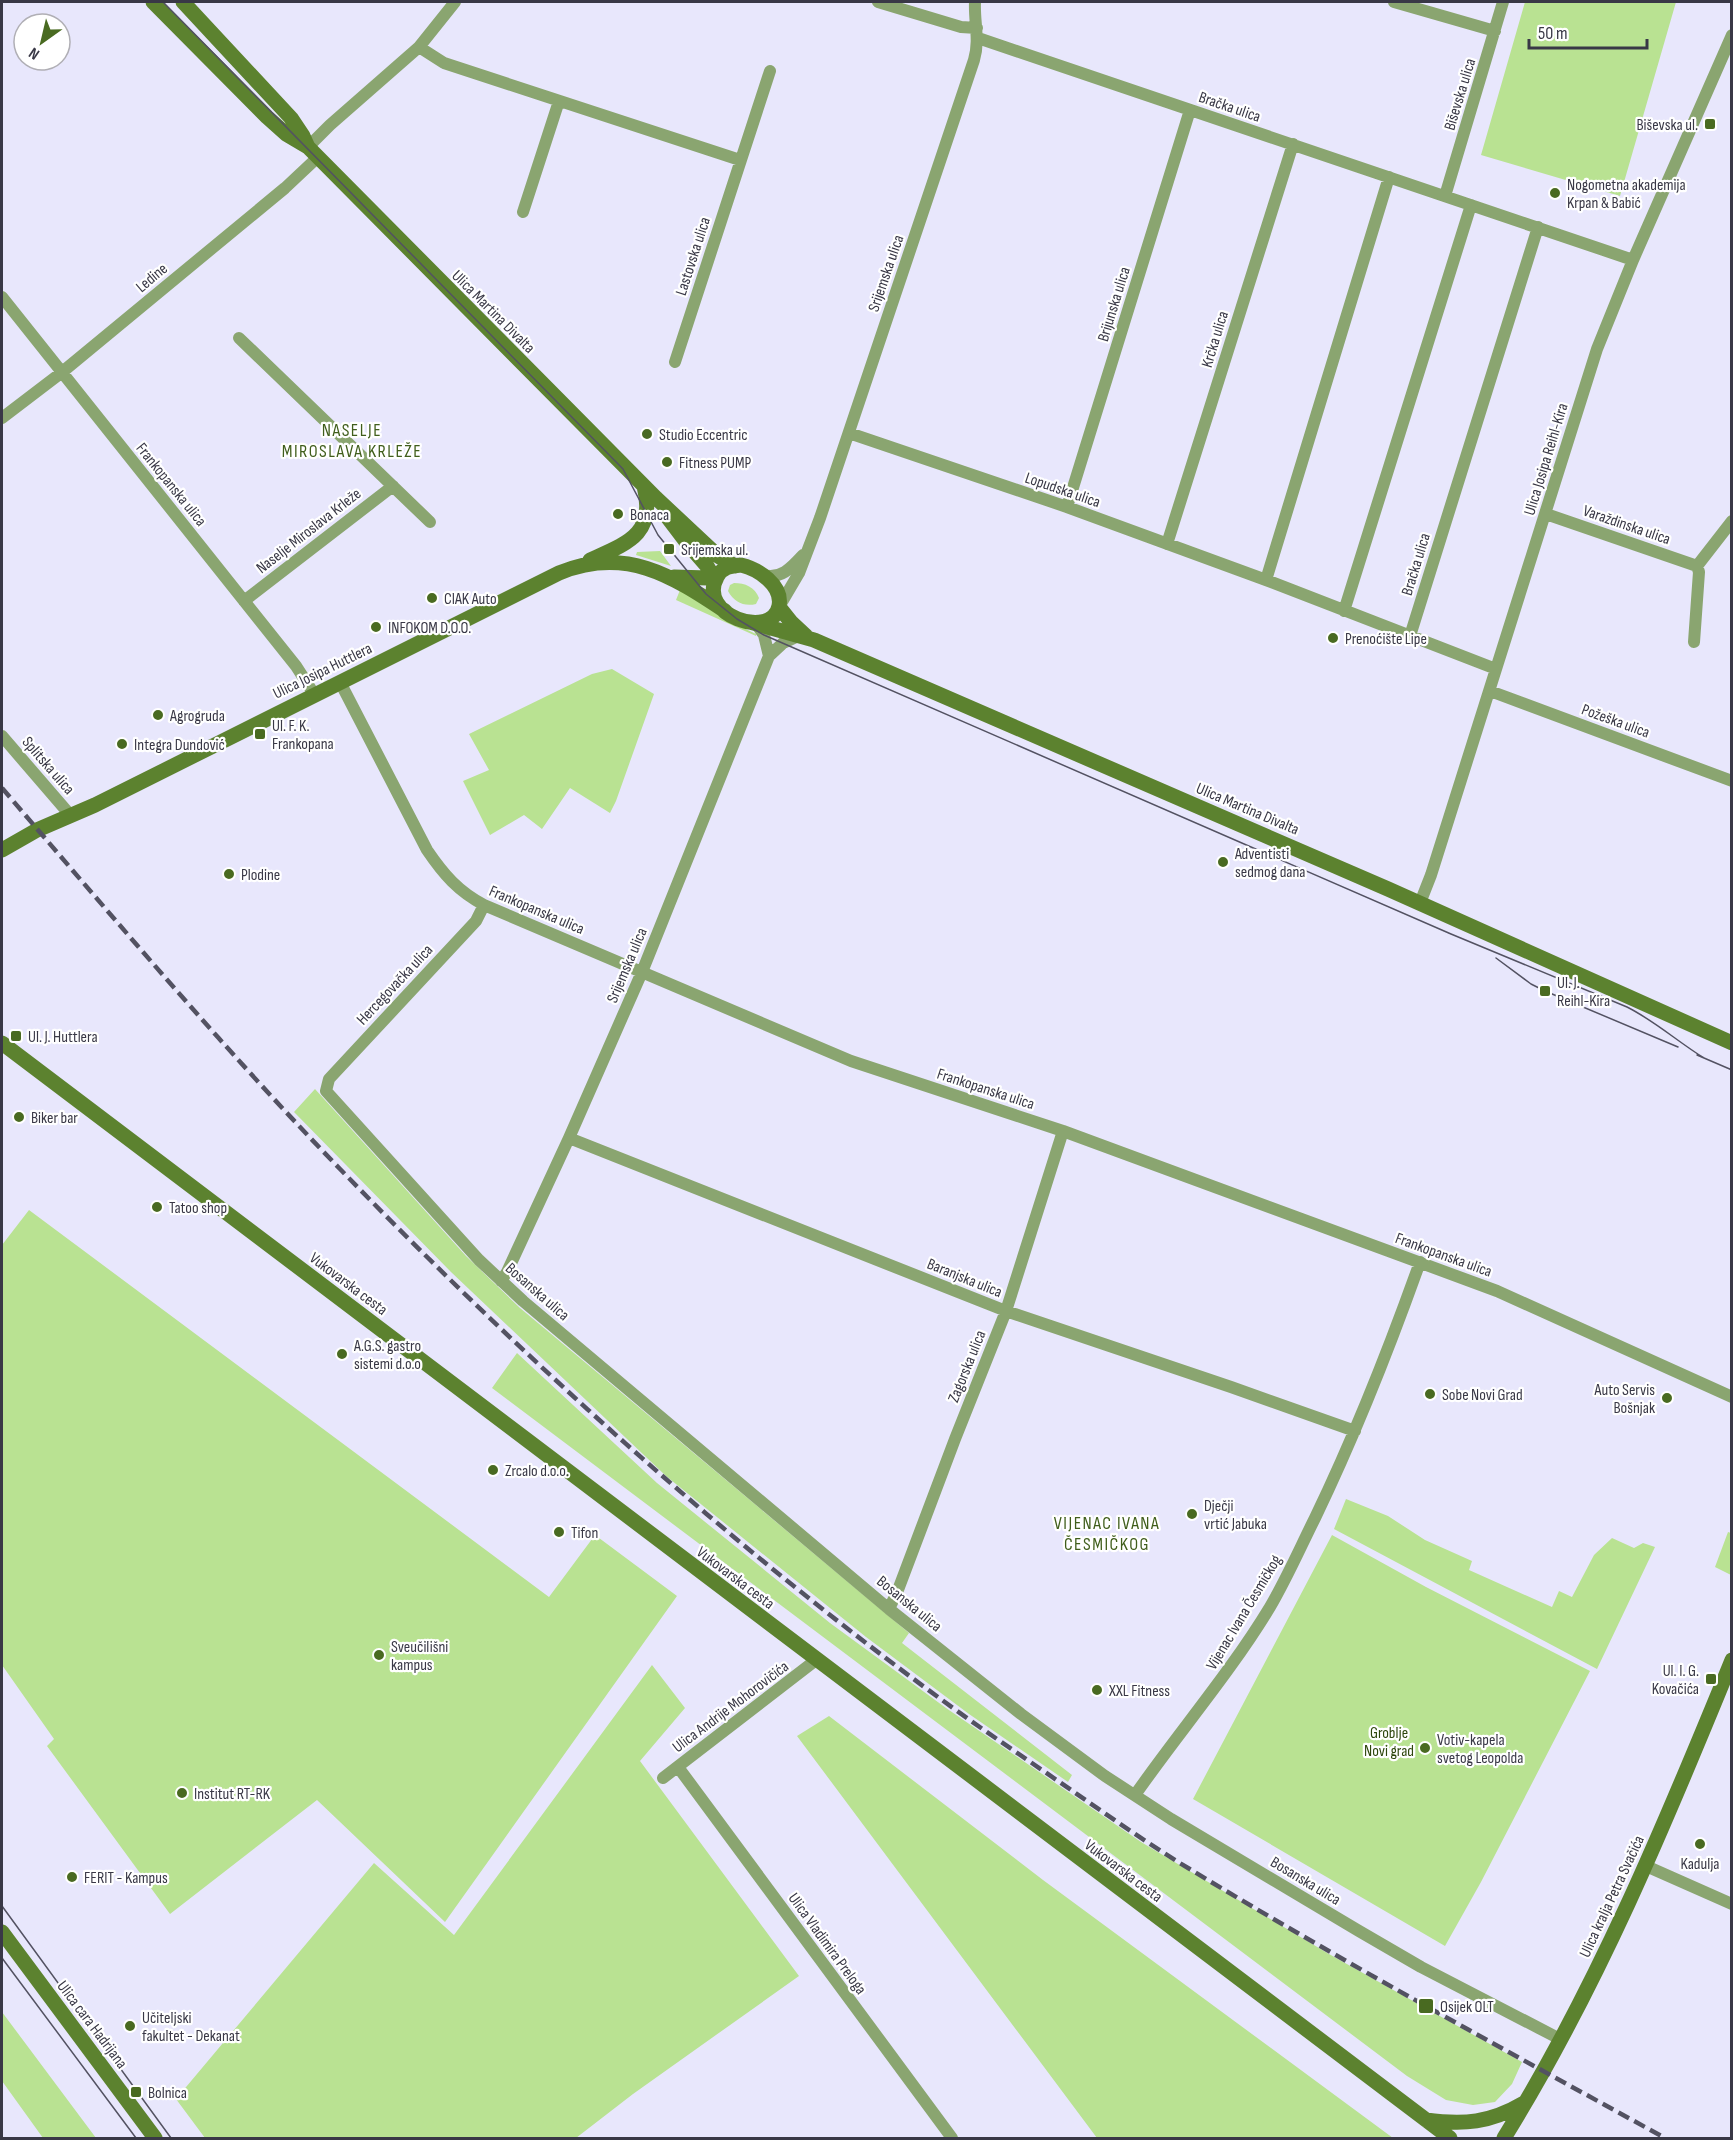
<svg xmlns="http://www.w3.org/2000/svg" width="1733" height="2140" viewBox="0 0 1733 2140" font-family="'Sofia Sans Condensed',sans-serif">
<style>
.green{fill:#b9e292}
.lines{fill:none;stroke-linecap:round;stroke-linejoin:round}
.street{stroke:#8aa570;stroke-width:12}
.secondary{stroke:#5c822f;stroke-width:15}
.tram{stroke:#535262;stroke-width:1.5}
.rail{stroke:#535262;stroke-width:4.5;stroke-dasharray:12 6;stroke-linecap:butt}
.poi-dot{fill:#496a21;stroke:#fff;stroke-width:2}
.labels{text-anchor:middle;stroke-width:4.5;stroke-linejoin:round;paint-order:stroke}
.street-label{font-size:16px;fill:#393846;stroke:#fff}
.poi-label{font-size:16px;fill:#393846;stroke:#fff;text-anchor:start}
.park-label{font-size:16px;fill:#2e470d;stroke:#fff}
.neighbourhood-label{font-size:18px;letter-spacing:1.5px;fill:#405e1c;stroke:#fff}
</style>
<rect width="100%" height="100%" fill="#e8e7fc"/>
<path class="green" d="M 1525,2 L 1676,2 L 1620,196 L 1481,155 Z
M 660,551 L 671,566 L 636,555 L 637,552 Z
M 734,583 C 745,583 755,587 759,598 L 756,604 C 744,607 734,602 728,591 L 730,585 Z
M 680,590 L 727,620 L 756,634 L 756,636 L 676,600 Z
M 612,669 L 654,694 L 616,801 L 610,813 L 570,788 L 542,829 L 524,815 L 490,835 L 463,781 L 489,770 L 469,734 L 592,674 Z
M 315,1089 L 466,1256 L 520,1308 L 909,1633 L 902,1643 L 1072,1775 L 1068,1782 L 969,1714 L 866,1637 L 666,1476 L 451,1272 L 294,1112 Z
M 29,1210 L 549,1597 L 595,1535 L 677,1596 L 445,1922 L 317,1800 L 170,1914 L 47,1746 L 54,1739 L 2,1665 L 2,1245 Z
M 517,1353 L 657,1483 L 830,1623 L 946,1708 L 1141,1842 L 1329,1954 L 1522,2062 L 1512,2084 L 1495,2102 L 1473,2105 L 1446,2100 L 1407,2076 L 492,1388 Z
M 1346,1499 L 1388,1516 L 1425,1540 L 1472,1561 L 1469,1570 L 1552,1607 L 1559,1591 L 1572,1597 L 1594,1555 L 1612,1538 L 1634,1548 L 1643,1543 L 1655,1547 L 1597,1669 L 1334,1529 Z
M 1728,1532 L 1731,1533 L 1731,1575 L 1715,1567 Z
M 1332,1535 L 1426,1587 L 1590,1671 L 1481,1882 L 1445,1946 L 1193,1799 Z
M 652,1665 L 685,1708 L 640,1761 L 799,1976 L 633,2094 L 576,2138 L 205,2138 L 176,2099 L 374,1863 L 454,1935 Z
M 829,1716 L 1043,1880 L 1393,2138 L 1097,2138 L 797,1736 Z
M 2,2012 L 96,2138 L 43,2138 L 2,2081 Z"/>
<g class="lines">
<path class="street" d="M 878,2 L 961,27 L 977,28
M 1394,2 L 1495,31
M 978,38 L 1633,260
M 419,47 L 444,63 L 740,160
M 308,147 L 330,125 L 419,47 L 455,2
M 1445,196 L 1503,2
M 523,212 L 559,101
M 2,297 L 296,666 L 314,694
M 239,338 L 430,522
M 675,362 L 770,71
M 2,418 L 61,373 L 285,188 L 318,157
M 849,433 L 1067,507 L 1266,580 L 1496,669
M 1067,507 L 1190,110
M 1546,514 L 1697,566 L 1699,572 L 1694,642
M 1167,544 L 1293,144
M 1697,566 L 1732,521
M 763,575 C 781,580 792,567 803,555
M 1266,580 L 1389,177
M 244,601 L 393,486
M 779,607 L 799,573 L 820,518 L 974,60 C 980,40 974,22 975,2
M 1344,611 L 1471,205
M 757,625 L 764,635 L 769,656 L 783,643 L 798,636
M 1410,636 L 1538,227
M 340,682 L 427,850 C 444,875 458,891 484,905 L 851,1061 L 1063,1131 L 1497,1291 L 1732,1397
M 1490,691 L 1732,781
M 2,736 L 71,816
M 1420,903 L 1431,875 L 1597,349 L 1633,260 L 1732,35
M 484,905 L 476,921 L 329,1079 L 326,1091 L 479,1260 L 523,1301 L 889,1609 L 1021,1714 L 1105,1776 L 1171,1819 L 1359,1931 L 1421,1967 L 1560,2039
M 569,1138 L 1006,1311 L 1231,1387 L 1355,1431
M 501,1281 L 507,1272 L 569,1138 L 642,972 L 769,656
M 889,1609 L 898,1590 L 955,1439 L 1006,1311 L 1063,1131
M 678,1767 L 952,2138
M 663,1778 L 816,1660
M 1135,1795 C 1179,1732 1230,1673 1270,1607 C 1287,1578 1300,1548 1315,1518 C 1355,1435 1389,1349 1420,1262
M 1646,1866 L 1732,1904"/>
<path class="secondary" d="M 153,2 L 267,117 L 286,134 L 308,147 L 656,498 L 718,556 L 735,566
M 183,2 L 291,118 L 303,136 L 308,147
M 665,514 L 687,543 L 707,566 L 715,580
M 590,560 C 628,543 656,534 644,486
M 741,565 C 758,569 783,585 779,606 C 772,641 696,615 717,577 C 722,567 731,566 741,565 Z
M 674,577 L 708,578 L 718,574
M 779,607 L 791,622 L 806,636
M 750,622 L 814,640 L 1388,889 L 1732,1043
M 2,850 L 37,830 L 95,805 L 559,573 C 625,546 671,575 725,611
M 2,1043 L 1450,2138
M 2,1932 L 155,2138
M 1426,2120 C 1464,2125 1490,2123 1524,2103
M 1504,2138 C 1597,1988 1665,1824 1732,1660"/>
<path class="tram" d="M 163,2 L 623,469 L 658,535 L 706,594 L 737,619 L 764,635 L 1451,934 L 1627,1007 C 1655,1021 1678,1042 1704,1058
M 1496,958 L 1531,984 L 1545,991 L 1678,1047
M 1697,1055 L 1732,1070
M 2,1906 L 171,2138
M 2,1958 L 136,2138"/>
<path class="rail" d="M 2,788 C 112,916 222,1047 340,1169 C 526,1361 726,1542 942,1700 C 980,1728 1019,1754 1058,1781 C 1102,1811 1146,1843 1193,1871 C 1348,1965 1507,2051 1665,2138"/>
</g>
<g class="poi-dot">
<rect x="1704" y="118" width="12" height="12" rx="3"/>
<circle cx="1555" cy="193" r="6"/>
<circle cx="647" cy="434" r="6"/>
<circle cx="667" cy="462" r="6"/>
<circle cx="618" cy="514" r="6"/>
<rect x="663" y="543" width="12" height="12" rx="3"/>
<circle cx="432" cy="598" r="6"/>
<circle cx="376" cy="627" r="6"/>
<circle cx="1333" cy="638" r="6"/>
<circle cx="158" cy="715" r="6"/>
<rect x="254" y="728" width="12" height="12" rx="3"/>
<circle cx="122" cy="744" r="6"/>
<circle cx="1223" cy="862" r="6"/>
<circle cx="229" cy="874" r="6"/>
<rect x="1539" y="985" width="12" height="12" rx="3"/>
<rect x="10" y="1030" width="12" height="12" rx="3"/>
<circle cx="19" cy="1117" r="6"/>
<circle cx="157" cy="1207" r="6"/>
<circle cx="342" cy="1354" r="6"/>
<circle cx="1430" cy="1394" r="6"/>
<circle cx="1667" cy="1398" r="6"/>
<circle cx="493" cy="1470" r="6"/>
<circle cx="1192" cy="1514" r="6"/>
<circle cx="559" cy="1532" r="6"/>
<circle cx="379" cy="1655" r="6"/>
<rect x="1705" y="1673" width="12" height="12" rx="3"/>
<circle cx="1097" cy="1690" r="6"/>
<circle cx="1425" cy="1748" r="6"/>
<circle cx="182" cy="1793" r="6"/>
<circle cx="1700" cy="1844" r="6"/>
<circle cx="72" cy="1877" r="6"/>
<rect x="1418" y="1998" width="16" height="16" rx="3"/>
<circle cx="130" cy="2026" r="6"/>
<rect x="130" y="2086" width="12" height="12" rx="3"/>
</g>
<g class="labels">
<g class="street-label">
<text transform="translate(1459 94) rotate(-73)" y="6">Biševska ulica</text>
<text transform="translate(1230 106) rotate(19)" y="6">Bračka ulica</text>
<text transform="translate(692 256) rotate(-72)" y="6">Lastovska ulica</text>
<text transform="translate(885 273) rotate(-71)" y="6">Srijemska ulica</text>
<text transform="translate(151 277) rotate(-40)" y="6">Ledine</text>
<text transform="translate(1113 304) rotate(-73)" y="6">Brijunska ulica</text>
<text transform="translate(494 311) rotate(45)" y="6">Ulica Martina Divalta</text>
<text transform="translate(1214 339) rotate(-73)" y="6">Krčka ulica</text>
<text transform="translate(1545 459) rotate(-73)" y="6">Ulica Josipa Reihl-Kira</text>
<text transform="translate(172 484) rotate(51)" y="6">Frankopanska ulica</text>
<text transform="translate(1063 489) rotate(19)" y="6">Lopudska ulica</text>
<text transform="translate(1627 524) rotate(19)" y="6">Varaždinska ulica</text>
<text transform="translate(308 530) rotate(-38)" y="6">Naselje Miroslava Krleže</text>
<text transform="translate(1415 564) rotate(-73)" y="6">Bračka ulica</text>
<text transform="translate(322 670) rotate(-26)" y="6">Ulica Josipa Huttlera</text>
<text transform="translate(1616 720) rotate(20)" y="6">Požeška ulica</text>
<text transform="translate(49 765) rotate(49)" y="6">Splitska ulica</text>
<text transform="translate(1248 808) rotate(23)" y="6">Ulica Martina Divalta</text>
<text transform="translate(537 909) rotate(23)" y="6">Frankopanska ulica</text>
<text transform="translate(626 965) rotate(-67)" y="6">Srijemska ulica</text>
<text transform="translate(394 984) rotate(-47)" y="6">Hercegovačka ulica</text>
<text transform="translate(986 1088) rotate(18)" y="6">Frankopanska ulica</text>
<text transform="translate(1444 1254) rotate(20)" y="6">Frankopanska ulica</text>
<text transform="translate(965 1277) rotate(22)" y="6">Baranjska ulica</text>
<text transform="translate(349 1283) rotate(37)" y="6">Vukovarska cesta</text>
<text transform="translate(538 1291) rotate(41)" y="6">Bosanska ulica</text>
<text transform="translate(966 1366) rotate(-68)" y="6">Zagorska ulica</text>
<text transform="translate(736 1577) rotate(37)" y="6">Vukovarska cesta</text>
<text transform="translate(910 1603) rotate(39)" y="6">Bosanska ulica</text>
<text transform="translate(1243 1612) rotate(-59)" y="6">Vijenac Ivana Česmičkog</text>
<text transform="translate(730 1706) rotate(-37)" y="6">Ulica Andrije Mohorovičića</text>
<text transform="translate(1124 1870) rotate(37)" y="6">Vukovarska cesta</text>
<text transform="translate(1306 1880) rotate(31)" y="6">Bosanska ulica</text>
<text transform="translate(1611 1896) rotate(-65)" y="6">Ulica kralja Petra Svačića</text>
<text transform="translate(828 1943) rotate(54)" y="6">Ulica Vladimira Preloga</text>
<text transform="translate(93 2024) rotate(53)" y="6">Ulica cara Hadrijana</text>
</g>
<g class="poi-label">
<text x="1698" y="130" text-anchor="end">Biševska ul.</text>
<text x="1567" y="190">Nogometna akademija<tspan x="1567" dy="18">Krpan &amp; Babić</tspan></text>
<text x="659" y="440">Studio Eccentric</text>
<text x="679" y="468">Fitness PUMP</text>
<text x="630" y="520">Bonaca</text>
<text x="681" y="555">Srijemska ul.</text>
<text x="444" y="604">CIAK Auto</text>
<text x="388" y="633">INFOKOM D.O.O.</text>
<text x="1345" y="644">Prenoćište Lipe</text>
<text x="170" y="721">Agrogruda</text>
<text x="272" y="731">Ul. F. K.<tspan x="272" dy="18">Frankopana</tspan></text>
<text x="134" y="750">Integra Dundović</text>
<text x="1235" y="859">Adventisti<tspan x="1235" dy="18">sedmog dana</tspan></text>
<text x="241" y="880">Plodine</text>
<text x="1557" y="988">Ul. J.<tspan x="1557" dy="18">Reihl-Kira</tspan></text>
<text x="28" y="1042">Ul. J. Huttlera</text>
<text x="31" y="1123">Biker bar</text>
<text x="169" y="1213">Tatoo shop</text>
<text x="354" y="1351">A.G.S. gastro<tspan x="354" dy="18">sistemi d.o.o</tspan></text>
<text x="1655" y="1395" text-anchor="end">Auto Servis<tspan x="1655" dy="18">Bošnjak</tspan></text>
<text x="1442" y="1400">Sobe Novi Grad</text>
<text x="505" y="1476">Zrcalo d.o.o.</text>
<text x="1204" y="1511">Dječji<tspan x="1204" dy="18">vrtić Jabuka</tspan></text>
<text x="571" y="1538">Tifon</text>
<text x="391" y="1652">Sveučilišni<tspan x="391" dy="18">kampus</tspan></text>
<text x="1699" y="1676" text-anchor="end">Ul. I. G.<tspan x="1699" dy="18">Kovačića</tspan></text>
<text x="1109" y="1696">XXL Fitness</text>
<text x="1437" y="1745">Votiv-kapela<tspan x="1437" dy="18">svetog Leopolda</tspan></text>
<text x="194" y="1799">Institut RT-RK</text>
<text x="1700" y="1869" text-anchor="middle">Kadulja</text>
<text x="84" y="1883">FERIT - Kampus</text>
<text x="1440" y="2012">Osijek OLT</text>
<text x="142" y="2023">Učiteljski<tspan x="142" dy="18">fakultet - Dekanat</tspan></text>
<text x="148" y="2098">Bolnica</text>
</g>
<g class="park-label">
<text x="1389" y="1738">Groblje<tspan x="1389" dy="18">Novi grad</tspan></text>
</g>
<g class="neighbourhood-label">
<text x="352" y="436">NASELJE<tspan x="352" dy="21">MIROSLAVA KRLEŽE</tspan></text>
<text x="1107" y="1529">VIJENAC IVANA<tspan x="1107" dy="21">ČESMIČKOG</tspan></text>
</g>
</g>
<rect width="1733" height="2140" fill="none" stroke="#393846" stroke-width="6"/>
<g transform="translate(42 42) rotate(214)"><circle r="28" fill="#ffffff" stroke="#b0afb5" stroke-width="1.5"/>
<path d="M0-4.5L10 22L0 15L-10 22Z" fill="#496a21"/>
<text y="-9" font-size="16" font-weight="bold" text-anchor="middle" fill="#393846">N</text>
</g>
<path d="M1529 39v9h118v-9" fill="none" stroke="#393846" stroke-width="3"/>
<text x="1538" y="39" font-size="18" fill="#393846" stroke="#ffffff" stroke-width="4.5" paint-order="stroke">50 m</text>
</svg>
